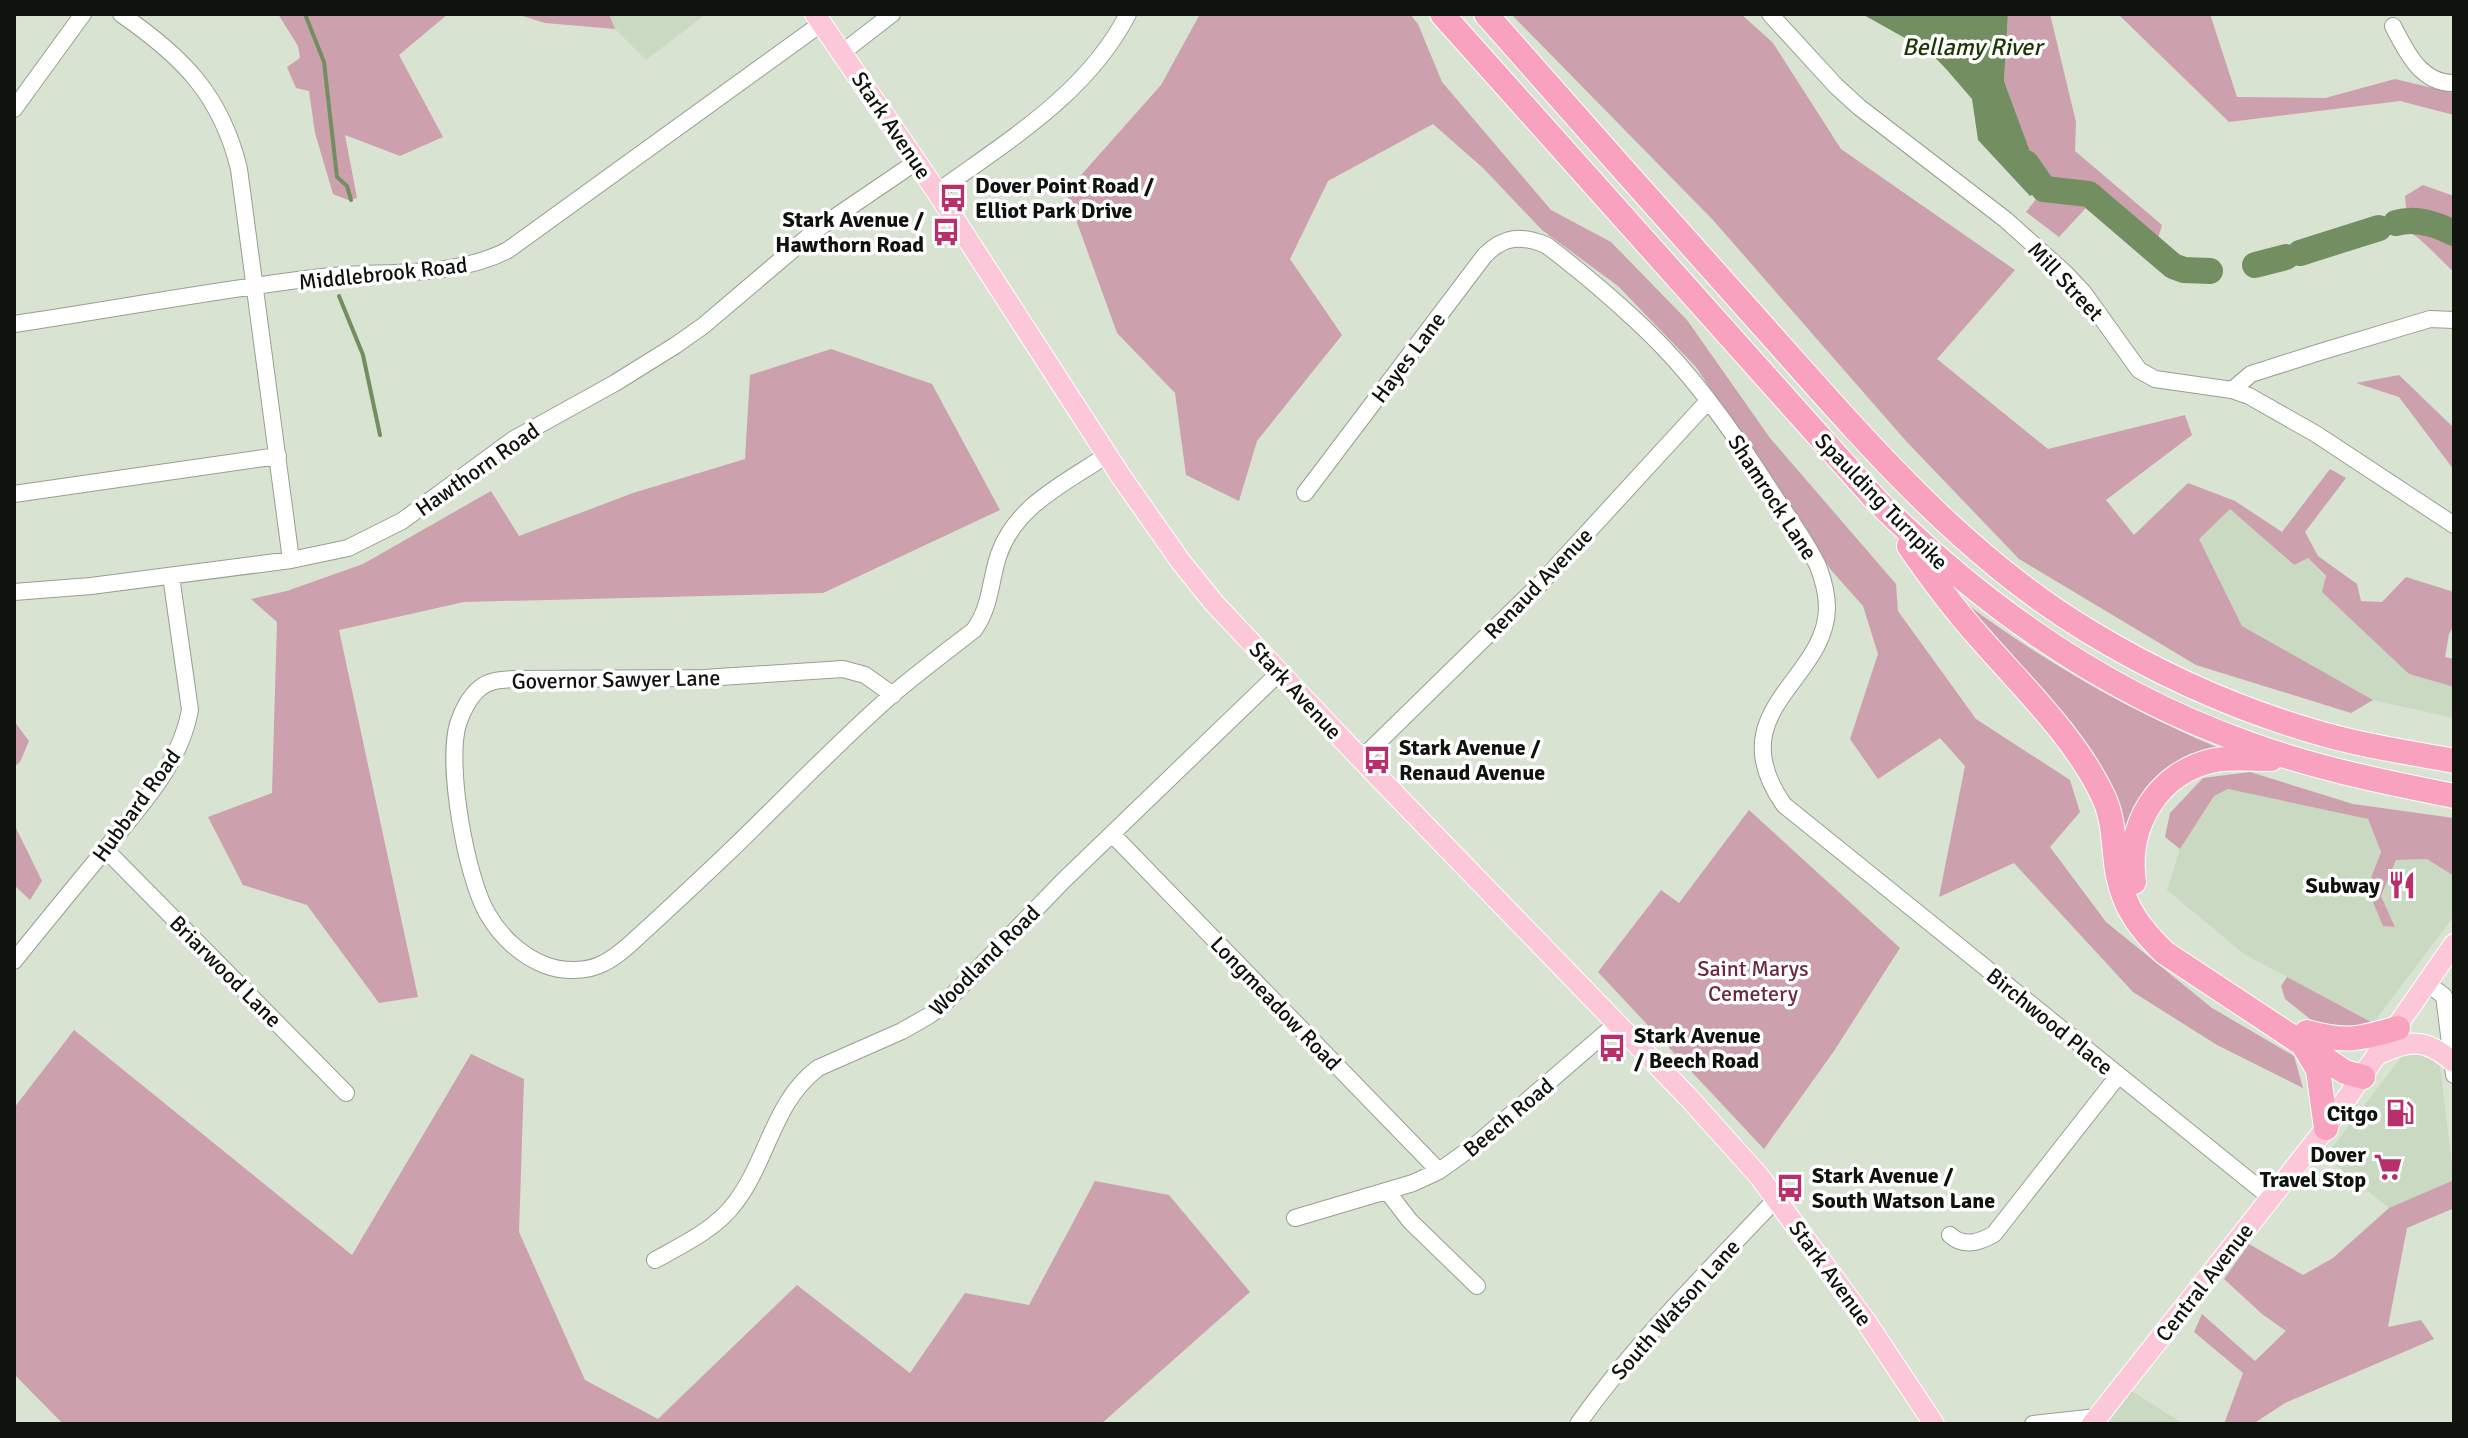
<svg xmlns="http://www.w3.org/2000/svg" width="2468" height="1438" viewBox="0 0 2468 1438" font-family="Signika,sans-serif">
<style>
.built{fill:#cad9c1}
.green{fill:#cda0ae}
.water{fill:#738f61}
.lines{fill:none;stroke-linecap:round;stroke-linejoin:round}
.stream{stroke:#738f61;stroke-width:4}
.river{stroke:#738f61;stroke-width:26}
.minor-casing{stroke:#96a090;stroke-width:18}
.major-casing{stroke:#fff;stroke-width:22}
.highway-casing{stroke:#fff;stroke-width:26}
.minor{stroke:#fff;stroke-width:16}
.major{stroke:#fbc7d9;stroke-width:20}
.highway{stroke:#f8a2bf;stroke-width:24}
.labels{text-anchor:middle;stroke-width:7;stroke-linejoin:round;paint-order:stroke}
.street-label{font-size:22px;fill:#10130d;stroke:#fff}
.poi-label{font-size:22px;font-weight:bold;fill:#10130d;stroke:#fff;text-anchor:start}
.park-label{font-size:22px;fill:#6d2844;stroke:#fff}
.water-label{font-size:24px;font-style:italic;fill:#1c3703;stroke:#fff}
</style>
<rect width="100%" height="100%" fill="#d8e3d2"/>
<path class="built" d="M 609,14 L 706,14 L 646,60 L 615,29 Z
M 2230,509 L 2293,565 L 2308,558 L 2409,674 L 2454,687 L 2454,718 L 2373,700 L 2242,626 L 2198,538 Z
M 2228,789 L 2368,819 L 2381,852 L 2367,888 L 2383,926 L 2395,927 L 2381,896 L 2396,860 L 2427,859 L 2454,876 L 2454,916 L 2373,1023 L 2244,954 L 2167,890 L 2180,849 L 2214,796 Z
M 2421,1054 L 2440,1066 L 2454,1180 L 2389,1208 L 2325,1157 L 2402,1056 Z
M 2131,1391 L 2184,1424 L 2108,1424 Z"/>
<path class="green" d="M 278,14 L 448,14 L 399,55 L 443,137 L 400,156 L 345,135 L 357,198 L 348,200 L 333,194 L 315,133 L 309,91 L 296,88 L 287,67 L 300,58 L 298,46 Z
M 516,14 L 609,14 L 615,29 L 545,23 Z
M 1200,14 L 1410,14 L 1418,24 L 1442,82 L 1551,210 L 1611,242 L 1687,320 L 1770,438 L 1896,584 L 1898,611 L 1976,719 L 2070,780 L 2080,812 L 2050,847 L 2106,922 L 2212,1008 L 2294,1056 L 2303,1088 L 2217,1045 L 2133,992 L 2014,863 L 1939,897 L 1965,766 L 1940,738 L 1878,779 L 1850,739 L 1878,654 L 1863,606 L 1831,570 L 1696,367 L 1618,286 L 1542,230 L 1483,168 L 1433,124 L 1328,181 L 1290,259 L 1342,335 L 1257,441 L 1239,501 L 1186,475 L 1175,393 L 1117,333 L 1066,192 L 1161,85 Z
M 1511,14 L 1741,14 L 1773,43 L 1841,149 L 2015,270 L 1937,359 L 2048,449 L 2185,415 L 2192,435 L 2106,500 L 2134,535 L 2188,483 L 2235,501 L 2282,532 L 2330,469 L 2346,478 L 2305,532 L 2318,556 L 2357,584 L 2361,601 L 2382,602 L 2406,577 L 2454,592 L 2454,625 L 2449,634 L 2445,657 L 2454,659 L 2454,687 L 2409,674 L 2322,592 L 2326,576 L 2308,558 L 2294,565 L 2230,509 L 2199,539 L 2242,626 L 2373,700 L 2351,713 L 2196,665 L 2019,559 L 1906,441 L 1713,220 Z
M 2008,14 L 2050,14 L 2076,122 L 2075,151 L 2162,225 L 2154,252 L 2096,197 L 2059,237 L 2026,212 L 2044,189 L 2004,81 Z
M 2118,14 L 2210,14 L 2237,97 L 2325,98 L 2395,79 L 2454,93 L 2454,115 L 2400,101 L 2229,122 Z
M 2423,185 L 2454,196 L 2454,272 C 2438,258 2426,242 2408,231 L 2405,196 Z
M 831,349 L 932,384 L 1000,510 L 823,593 L 464,602 L 339,630 L 418,997 L 379,1003 L 307,905 L 243,885 L 208,817 L 272,793 L 277,622 L 251,599 L 287,591 L 363,564 L 491,491 L 519,536 L 633,493 L 745,459 L 750,375 Z
M 2399,375 L 2454,428 L 2454,470 L 2399,397 L 2356,383 Z
M 1968,605 C 2046,663 2129,710 2219,748 L 2216,754 C 2129,777 2096,874 2162,940 L 2333,1055 L 2332,1058 L 2169,950 C 2103,894 2137,839 2101,773 C 2087,748 2066,727 2048,706 C 2020,674 1991,642 1963,609 Z
M 14,721 L 29,741 L 20,762 L 14,767 Z
M 2250,772 L 2353,804 L 2454,818 L 2454,876 L 2427,859 L 2396,860 L 2381,896 L 2395,927 L 2383,926 L 2367,888 L 2381,852 L 2368,819 L 2228,789 L 2214,796 L 2180,849 L 2165,837 L 2170,813 L 2203,778 Z
M 1749,810 L 1900,948 L 1834,1051 L 1764,1149 L 1598,972 L 1661,890 L 1679,903 Z
M 14,824 L 42,881 L 30,900 L 14,885 Z
M 2287,977 L 2373,1023 L 2353,1033 L 2320,1027 L 2285,999 L 2281,986 Z
M 74,1030 L 352,1255 L 471,1054 L 524,1079 L 519,1232 L 585,1380 L 658,1419 L 797,1285 L 910,1373 L 965,1293 L 1029,1305 L 1095,1181 L 1169,1195 L 1250,1292 L 1101,1424 L 63,1424 L 14,1374 L 14,1108 Z
M 2454,1180 L 2452,1209 L 2407,1228 L 2388,1327 L 2421,1320 L 2434,1339 L 2285,1403 L 2253,1424 L 2224,1424 L 2243,1373 L 2194,1332 L 2202,1314 L 2255,1361 L 2286,1331 L 2262,1314 L 2224,1279 L 2249,1244 L 2303,1275 L 2333,1258 L 2389,1208 Z"/>
<path class="water" d="M 1862,14 L 2008,14 L 2004,81 L 2044,189 L 2030,196 L 1978,140 L 1972,99 L 1947,70 L 1924,46 L 1912,42 Z"/>
<g class="lines">
<path class="stream" d="M 305,14 L 324,62 L 337,177 L 347,186 L 351,200
M 339,296 L 363,355 L 380,435"/>
<path class="river" d="M 2026,163 L 2044,189 L 2089,194 L 2173,266 L 2184,270 L 2210,271
M 2396,223 C 2416,217 2436,224 2454,233
M 2300,253 L 2379,228
M 2255,265 L 2286,257"/>
<defs>
<path id="minor" d="M 121,14 C 183,57 221,95 239,169 L 291,560
M 1770,14 L 1836,86 L 1859,107 L 2006,220 L 2065,273 L 2083,292 L 2139,370 L 2155,379 L 2232,390 L 2251,374 L 2320,352 L 2430,319 L 2454,320
M 2393,26 C 2406,51 2421,84 2454,83
M 843,52 L 892,14
M 14,109 L 83,14
M 937,192 C 1007,141 1087,94 1128,14
M 14,324 C 116,309 219,289 322,277 C 384,270 452,279 508,250 L 822,23
M 2232,390 L 2249,396 L 2316,434 L 2454,525
M 1305,493 L 1485,255 C 1504,236 1521,235 1546,245 C 1582,272 1629,312 1660,344 C 1705,390 1742,446 1776,499 C 1791,521 1807,543 1818,566 C 1823,579 1827,594 1827,608 C 1826,681 1718,711 1784,805 L 2271,1198
M 14,494 L 278,456
M 14,592 L 91,586 L 291,560 L 348,548 L 402,521 L 514,439 L 615,383 L 676,345 L 703,326 L 816,230 L 916,162
M 893,695 L 865,675 L 843,669 L 704,678 L 514,679 C 502,680 489,680 480,688 C 470,696 462,711 458,724 C 446,765 466,876 487,913 C 500,936 521,956 545,965 C 563,972 587,972 604,963 C 622,954 636,938 651,925 C 678,900 705,875 731,850 C 785,798 837,743 893,694 C 919,672 947,651 974,630 C 991,607 990,580 999,554 C 1016,505 1067,482 1107,455
M 1361,759 L 1541,583 L 1708,401
M 1112,834 L 1439,1171
M 105,849 L 346,1093
M 14,961 C 44,924 74,887 104,851 C 138,808 180,766 190,710 L 171,576
M 2428,984 L 2444,996 L 2454,1075
M 1387,1191 L 1410,1221 L 1477,1286
M 1295,1218 L 1413,1183 L 1439,1171 L 1478,1143 L 1617,1023
M 1950,1235 C 1964,1248 1980,1242 1994,1234 L 2118,1076
M 655,1260 C 682,1245 716,1229 735,1203 C 768,1160 773,1102 818,1068 L 902,1031 L 930,1015 L 945,1003 L 1063,881 L 1280,672
M 1578,1424 C 1636,1342 1708,1271 1777,1198
M 2033,1424 L 2097,1417"/>
<path id="major" d="M 815,14 L 937,192 L 1120,475 L 1181,562 L 1214,603 L 1361,759 L 1689,1098 L 1759,1176 L 1867,1323 L 1934,1424
M 2379,1054 C 2410,1040 2425,1038 2452,1061
M 2092,1424 L 2326,1128 L 2454,944"/>
<path id="highway" d="M 1442,14 L 1877,501 C 1983,606 2105,693 2247,743 C 2314,768 2384,782 2454,796
M 1486,14 C 1577,118 1670,222 1762,325 C 1861,436 1960,554 2088,631 C 2157,673 2234,708 2312,731 C 2358,745 2407,752 2454,761
M 1909,546 C 1931,578 1954,609 1980,638 C 2022,686 2077,739 2104,798 C 2115,822 2113,850 2118,876 C 2125,909 2141,930 2165,953 L 2345,1072 L 2363,1077
M 2134,882 C 2126,826 2157,772 2215,760 C 2233,757 2252,759 2271,759
M 2307,1032 C 2346,1043 2360,1039 2398,1028
M 2305,1048 L 2318,1070 L 2326,1128"/>
</defs>
<use href="#minor" class="minor-casing"/>
<use href="#major" class="major-casing"/>
<use href="#highway" class="highway-casing"/>
<use href="#minor" class="minor"/>
<use href="#major" class="major"/>
<use href="#highway" class="highway"/>
</g>
<defs>
<symbol id="bus-bare" viewBox="-9 -9 18 18"><path d="M-5-6H5V4H4V6H2V4H-2V6H-4V4H-5ZM-3.5-4V0h7V-4ZM-3.5 1.2v1.5H-2V1.2ZM2 1.2v1.5H3.5V1.2Z" fill="#b82f6c" stroke="#fff" stroke-width="2.5" paint-order="stroke"/></symbol>
<symbol id="restaurant-bare" viewBox="-9 -9 18 18"><path d="M-5-6h1v4h1v-4h1v4h1v-4h1v5L-1.5 .5V6h-2V.5L-5-1ZM5-6V6H3V1.5H1.5Q1.5-4 5-6Z" fill="#b82f6c" stroke="#fff" stroke-width="2.5" paint-order="stroke"/></symbol>
<symbol id="fuel-bare" viewBox="-9 -9 18 18"><path d="M-5.5-6h7V0h2V4h1.3V-2.5L3-4.5l.8-.8L6-3V5H2.5V1h-1V6h-7ZM-4.2-4.7v3.2H.2V-4.7Z" fill="#b82f6c" stroke="#fff" stroke-width="2.5" paint-order="stroke"/></symbol>
<symbol id="supermarket-bare" viewBox="-9 -9 18 18"><path d="M-6-5.5h2.5l.6 2H6L4.5 2H-2.5L-4.4-4H-6ZM-1.5 3.2a1.3 1.3 0 1 0 .1 0ZM3 3.2a1.3 1.3 0 1 0 .1 0Z" fill="#b82f6c" stroke="#fff" stroke-width="2.5" paint-order="stroke"/></symbol>
</defs>
<g fill-rule="evenodd">
<use href="#bus-bare" x="933" y="178" width="40" height="40"/>
<use href="#bus-bare" x="926" y="212" width="40" height="40"/>
<use href="#bus-bare" x="1357" y="740" width="40" height="40"/>
<use href="#restaurant-bare" x="2382" y="865" width="40" height="40"/>
<use href="#bus-bare" x="1592" y="1028" width="40" height="40"/>
<use href="#fuel-bare" x="2380" y="1093" width="40" height="40"/>
<use href="#supermarket-bare" x="2368" y="1147" width="40" height="40"/>
<use href="#bus-bare" x="1770" y="1168" width="40" height="40"/>
</g>
<g class="labels">
<g class="street-label">
<text transform="translate(892 125) rotate(56)" y="8">Stark Avenue</text>
<text transform="translate(383 273) rotate(-6)" y="8">Middlebrook Road</text>
<text transform="translate(2066 281) rotate(47)" y="8">Mill Street</text>
<text transform="translate(1408 357) rotate(-53)" y="8">Hayes Lane</text>
<text transform="translate(477 469) rotate(-35)" y="8">Hawthorn Road</text>
<text transform="translate(1773 497) rotate(57)" y="8">Shamrock Lane</text>
<text transform="translate(1882 501) rotate(46)" y="8">Spaulding Turnpike</text>
<text transform="translate(1538 583) rotate(-46)" y="8">Renaud Avenue</text>
<text transform="translate(616 679) rotate(-1)" y="8">Governor Sawyer Lane</text>
<text transform="translate(1296 690) rotate(47)" y="8">Stark Avenue</text>
<text transform="translate(136 805) rotate(-54)" y="8">Hubbard Road</text>
<text transform="translate(984 960) rotate(-45)" y="8">Woodland Road</text>
<text transform="translate(226 971) rotate(45)" y="8">Briarwood Lane</text>
<text transform="translate(1276 1003) rotate(46)" y="8">Longmeadow Road</text>
<text transform="translate(2050 1021) rotate(39)" y="8">Birchwood Place</text>
<text transform="translate(1508 1117) rotate(-40)" y="8">Beech Road</text>
<text transform="translate(1831 1273) rotate(54)" y="8">Stark Avenue</text>
<text transform="translate(2204 1282) rotate(-52)" y="8">Central Avenue</text>
<text transform="translate(1675 1309) rotate(-48)" y="8">South Watson Lane</text>
</g>
<g class="poi-label">
<text x="975" y="193">Dover Point Road /<tspan x="975" dy="25">Elliot Park Drive</tspan></text>
<text x="924" y="227" text-anchor="end">Stark Avenue /<tspan x="924" dy="25">Hawthorn Road</tspan></text>
<text x="1399" y="755">Stark Avenue /<tspan x="1399" dy="25">Renaud Avenue</tspan></text>
<text x="2380" y="893" text-anchor="end">Subway</text>
<text x="1634" y="1043">Stark Avenue<tspan x="1634" dy="25">/ Beech Road</tspan></text>
<text x="2378" y="1121" text-anchor="end">Citgo</text>
<text x="2366" y="1162" text-anchor="end">Dover<tspan x="2366" dy="25">Travel Stop</tspan></text>
<text x="1812" y="1183">Stark Avenue /<tspan x="1812" dy="25">South Watson Lane</tspan></text>
</g>
<g class="park-label">
<text x="1753" y="976">Saint Marys<tspan x="1753" dy="25">Cemetery</tspan></text>
</g>
<g class="water-label">
<text x="1972" y="55">Bellamy River</text>
</g>
</g>
<rect width="2468" height="1438" fill="none" stroke="#10130d" stroke-width="32"/>
</svg>
